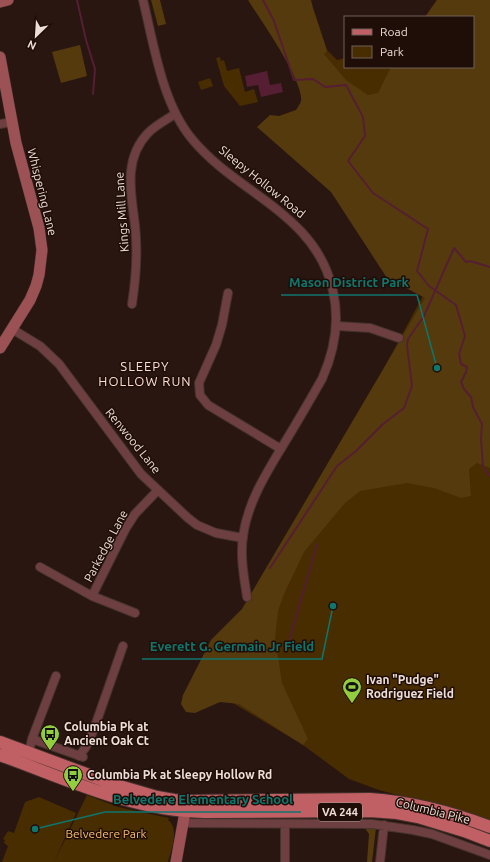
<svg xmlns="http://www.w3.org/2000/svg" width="490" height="862" viewBox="0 0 490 862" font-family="Ubuntu,sans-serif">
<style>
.green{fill:#482d01}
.forest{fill:#553a0e}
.water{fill:#561e33}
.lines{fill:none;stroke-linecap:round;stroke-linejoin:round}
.stream{stroke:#561e33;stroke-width:2}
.street-casing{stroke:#44322c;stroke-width:10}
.secondary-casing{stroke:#44322c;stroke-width:12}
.primary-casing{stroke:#44322c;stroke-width:14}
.street{stroke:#6e3f40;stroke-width:8}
.secondary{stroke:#9c5154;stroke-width:11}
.primary{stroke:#c05f64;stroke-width:12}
.labels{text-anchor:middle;stroke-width:3;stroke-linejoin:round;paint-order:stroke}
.shield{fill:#1f0d07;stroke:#af9f9b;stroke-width:1}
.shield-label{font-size:11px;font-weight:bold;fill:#eddeda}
.street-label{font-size:12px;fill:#eddeda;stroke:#1f0d07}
.poi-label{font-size:12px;font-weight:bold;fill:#eddeda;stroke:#1f0d07;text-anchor:start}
.park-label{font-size:12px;fill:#f7be70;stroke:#1f0d07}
.neighbourhood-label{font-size:13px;letter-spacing:1px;fill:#faddd4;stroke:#1f0d07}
.leader{fill:none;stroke:#0f766e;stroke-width:1.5}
.callout-dot{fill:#0f766e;stroke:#1f0d07;stroke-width:1.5}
.callout-label{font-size:13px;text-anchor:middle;font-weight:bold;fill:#0f766e;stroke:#1f0d07;stroke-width:3;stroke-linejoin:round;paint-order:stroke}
</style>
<rect width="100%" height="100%" fill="#291610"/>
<path class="green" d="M 437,0 L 490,0 L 490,820 L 379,790 L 349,779 L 303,745 L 218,694 L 335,460 L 433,277 L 347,197 L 313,8 L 327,50 L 337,60 L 345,58 L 345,67 L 473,67 L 473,17 L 425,17 Z
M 220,57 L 221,61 L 224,60 L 227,71 L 239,68 L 245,92 L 254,89 L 258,102 L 240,106 L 224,86 L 216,58 Z
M 210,78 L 213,86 L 201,90 L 198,82 Z
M 87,795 L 118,807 L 169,818 L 168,820 C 180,828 171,851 168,862 L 54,862 Z
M 39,797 L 76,813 L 54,862 L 2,862 L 8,846 L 4,843 L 5,840 L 3,839 L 8,831 L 14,833 L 25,802 Z"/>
<path class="forest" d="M 151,0 L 160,0 L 166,24 L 158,26 Z
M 248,0 L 311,0 L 313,8 L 327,51 L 324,54 L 346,80 L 368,95 L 378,93 L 391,67 L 473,67 L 473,17 L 425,17 L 437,0 L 490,0 L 490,468 L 477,463 L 469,469 L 471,496 L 461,498 L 434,488 L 407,483 L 360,491 L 345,503 L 304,552 L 284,594 L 278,611 L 275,638 L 282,683 L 308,739 L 303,745 L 239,704 L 220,702 L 195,713 L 186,712 L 181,704 L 183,695 L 211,640 L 242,609 L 425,298 L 387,278 L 331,192 L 257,127 L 270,115 L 279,116 L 296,110 C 298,107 300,104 301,101 C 304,81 260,19 248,0 Z
M 80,45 L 87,76 L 61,83 L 52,52 Z
M 364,827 L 376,828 L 372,862 L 367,862 L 369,834 Z"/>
<path class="water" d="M 267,71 L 270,85 L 281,83 L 283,92 L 261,97 L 258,85 L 247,87 L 245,76 Z"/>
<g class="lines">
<path class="stream" d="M 77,0 L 86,40 L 95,69 L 93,94
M 263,0 L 274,21 L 294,80 L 313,79 L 325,87 L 346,85 L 363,117 L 365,136 L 348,161 L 373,193 L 428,229 L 417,271 L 429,286 L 456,305 L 465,336 L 459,354 L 461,364 L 467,367 L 466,372 L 461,382 L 464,389 L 471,397 L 473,407 L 482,424 L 481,438 L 483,467 L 490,476
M 270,568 L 337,466 L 356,451 L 383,424 L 404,408 L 412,386 L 407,345 L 408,339 L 424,316 L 454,248 L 466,262 L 470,261 L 490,267
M 287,648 L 317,544"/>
<defs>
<path id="street" d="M 143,0 C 154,45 162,103 192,139 C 237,194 316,213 333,291 C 340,322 335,350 322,379 C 310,400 298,421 285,442 C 267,472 248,501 243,536 C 240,557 244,577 247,597
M 0,124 L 12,122
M 228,293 L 222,325 L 216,345 L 199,383 L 200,395 L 208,405 L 281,449
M 132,304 C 136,278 138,252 135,225 C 131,193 123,159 148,133 C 156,125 166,120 175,114
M 337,326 L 370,328 L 399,338
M 12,329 L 40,346 L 59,364 L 141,474 L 188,518 L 197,525 L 216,533 L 243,538
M 40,567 L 92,596 L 135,613
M 92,596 L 126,528 L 135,514 L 158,490
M 32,739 L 83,757
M 29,752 L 32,739 L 56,676
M 79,756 L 86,747 L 94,729 L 123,646
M 183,823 L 372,824 L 413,830 L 432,834 L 490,855
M 285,824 L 285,862
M 380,862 L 384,825"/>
<path id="secondary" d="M 0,2 L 8,0
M 0,57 L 16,143 L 39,228 L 42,250 L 39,275 L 36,286 L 30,300 L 0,348
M 176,862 L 185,812"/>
<path id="primary" d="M 0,742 L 116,785 L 157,797 L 174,800 L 187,801 L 370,799 C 412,802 451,812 490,827
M 0,755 C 67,779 132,811 204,812 L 370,811 L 397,813 L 418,817 L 464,831 L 490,841"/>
</defs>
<use href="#street" class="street-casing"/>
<use href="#secondary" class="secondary-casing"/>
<use href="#primary" class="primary-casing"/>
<use href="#street" class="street"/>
<use href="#secondary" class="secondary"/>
<use href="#primary" class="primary"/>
</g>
<defs>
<symbol id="stadium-pin" viewBox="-11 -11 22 30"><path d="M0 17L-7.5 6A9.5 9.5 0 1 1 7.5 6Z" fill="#92cd3f" stroke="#1f0d07"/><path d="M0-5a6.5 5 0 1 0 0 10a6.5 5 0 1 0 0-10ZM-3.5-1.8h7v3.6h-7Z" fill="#111"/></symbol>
<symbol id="bus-pin" viewBox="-11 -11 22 30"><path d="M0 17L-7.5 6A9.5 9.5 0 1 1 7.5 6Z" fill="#92cd3f" stroke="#1f0d07"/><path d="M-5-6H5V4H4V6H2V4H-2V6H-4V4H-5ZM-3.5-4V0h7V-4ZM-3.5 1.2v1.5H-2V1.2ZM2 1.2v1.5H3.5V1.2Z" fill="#111"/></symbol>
</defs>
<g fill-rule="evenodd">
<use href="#stadium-pin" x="341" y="676" width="22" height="30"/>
<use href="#bus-pin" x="39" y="723" width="22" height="30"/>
<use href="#bus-pin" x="62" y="764" width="22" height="30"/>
</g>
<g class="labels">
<rect class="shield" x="318" y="803" width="44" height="18" rx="3"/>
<g class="shield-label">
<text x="340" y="816">VA 244</text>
</g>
<g class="street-label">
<text transform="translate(262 182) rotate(39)" y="4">Sleepy Hollow Road</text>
<text transform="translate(42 192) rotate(76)" y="4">Whispering Lane</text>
<text transform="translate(122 212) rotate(-94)" y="4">Kings Mill Lane</text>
<text transform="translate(133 441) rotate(51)" y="4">Renwood Lane</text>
<text transform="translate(106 546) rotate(-62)" y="4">Parkedge Lane</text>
<text transform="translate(433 811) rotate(14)" y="4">Columbia Pike</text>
</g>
<g class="poi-label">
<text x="366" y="684">Ivan "Pudge"<tspan x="366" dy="14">Rodriguez Field</tspan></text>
<text x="64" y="731">Columbia Pk at<tspan x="64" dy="14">Ancient Oak Ct</tspan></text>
<text x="87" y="779">Columbia Pk at Sleepy Hollow Rd</text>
</g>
<g class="park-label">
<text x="106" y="838">Belvedere Park</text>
</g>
<g class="neighbourhood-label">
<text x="145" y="371">SLEEPY<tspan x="145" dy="15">HOLLOW RUN</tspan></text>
</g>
</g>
<path class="leader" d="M437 368L417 295H281M333 606L322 659H142M35 829L105 812H301"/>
<g class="callout-dot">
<circle cx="437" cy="368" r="4"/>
<circle cx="333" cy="606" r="4"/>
<circle cx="35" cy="829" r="4"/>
</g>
<g class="callout-label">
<text x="349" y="287">Mason District Park</text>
<text x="232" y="651">Everett G. Germain Jr Field</text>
<text x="203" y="804">Belvedere Elementary School</text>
</g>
<rect x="344" y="16" width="130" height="52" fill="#1f0d07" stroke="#71615b"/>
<rect x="352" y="29" width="20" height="6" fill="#c05f64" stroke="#71615b"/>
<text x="380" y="36" font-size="12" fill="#eddeda">Road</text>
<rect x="352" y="46" width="20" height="12" fill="#482d01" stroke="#71615b"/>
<text x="380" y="56" font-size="12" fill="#eddeda">Park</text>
<g transform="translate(36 36) rotate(205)" stroke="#1f0d07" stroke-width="3" paint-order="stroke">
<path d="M0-3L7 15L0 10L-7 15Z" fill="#eddeda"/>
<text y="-6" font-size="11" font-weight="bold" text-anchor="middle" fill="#eddeda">N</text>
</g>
</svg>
